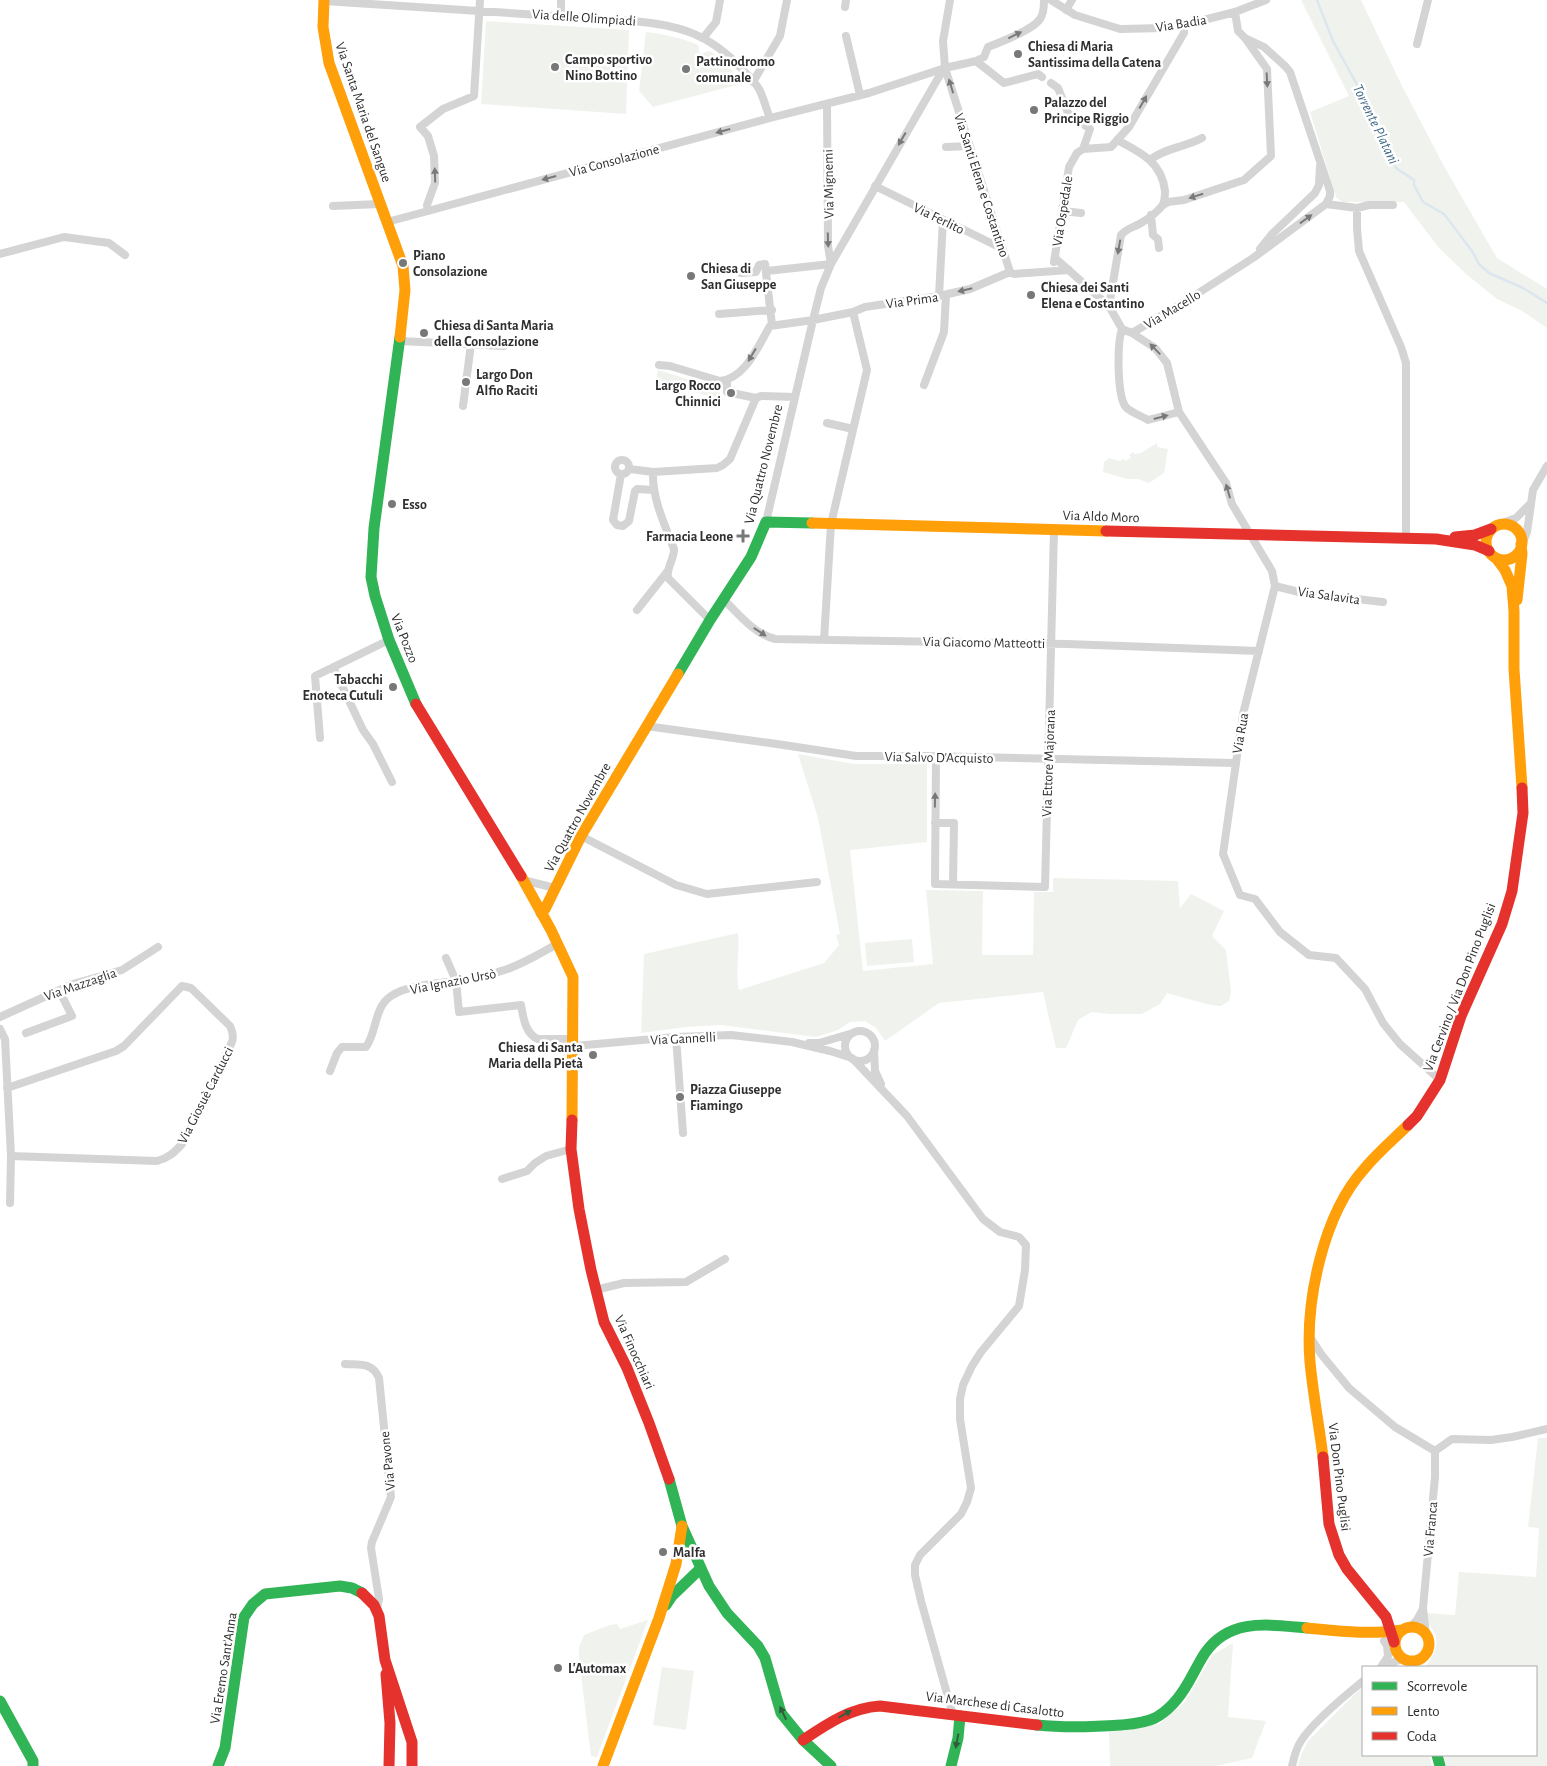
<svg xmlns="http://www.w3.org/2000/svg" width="1547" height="1766" viewBox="0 0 1547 1766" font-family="'Alegreya Sans',sans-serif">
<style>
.green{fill:#f0f3ed}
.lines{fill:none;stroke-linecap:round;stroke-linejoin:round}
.stream{stroke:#dbe6ef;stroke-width:2.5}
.street{stroke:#d4d4d4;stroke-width:8}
.fast{stroke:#30b455;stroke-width:11}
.slow{stroke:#ff9f0a;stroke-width:11}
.jam{stroke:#e5322d;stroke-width:11}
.oneway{fill:#797979}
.oneway2{fill:#2f5e3c}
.poi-dot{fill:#787878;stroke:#fff;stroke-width:2}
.labels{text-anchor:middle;stroke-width:5;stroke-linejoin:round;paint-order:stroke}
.street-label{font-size:14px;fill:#2f2f2f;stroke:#fff}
.poi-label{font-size:14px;font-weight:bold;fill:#2f2f2f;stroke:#fff;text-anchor:start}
.water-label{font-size:15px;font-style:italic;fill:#446b89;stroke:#fff}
</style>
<rect width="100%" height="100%" fill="#fff"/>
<path class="green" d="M 1301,0 L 1361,0 L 1403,88 L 1445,168 L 1497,258 L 1547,289 L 1547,328 L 1522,311 L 1497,299 L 1466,274 L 1439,248 L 1404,202 L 1342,202 L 1336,197 L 1310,112 L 1349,96 Z
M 486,21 L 629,30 L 626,114 L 481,104 Z
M 646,32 C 664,34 682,38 698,45 L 700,54 L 709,51 C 724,59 733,69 740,84 L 653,107 L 639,91 Z
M 658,370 L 717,388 L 724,401 L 656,380 Z
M 1157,443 L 1157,447 L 1168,449 L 1164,473 L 1149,483 L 1138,479 L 1127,479 L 1103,472 L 1104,462 L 1109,458 L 1120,461 L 1124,459 L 1126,461 L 1131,457 L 1129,455 L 1133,452 L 1135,454 L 1141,453 Z
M 798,754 L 854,764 L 927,764 L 927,842 L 850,850 L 863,971 L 933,964 L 926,890 L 983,891 L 982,955 L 1033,955 L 1034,892 L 1053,892 L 1053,878 L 1178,881 L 1180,908 L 1191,894 L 1224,911 L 1212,936 L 1226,950 L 1231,992 L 1229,1001 L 1221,1006 L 1210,1005 L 1167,993 L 1160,1004 L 1142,1014 L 1109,1014 L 1092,1012 L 1078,1020 L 1066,1048 L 1056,1048 L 1043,992 L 939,1003 L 885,1041 L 876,1028 L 865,1021 L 850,1022 L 838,1030 L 816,1037 L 721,1025 L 686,1027 L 641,1033 L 644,954 L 738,933 C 740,952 735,972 739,990 L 824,963 L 839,945 L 836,935 L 840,934 L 818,818 Z
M 912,939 L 914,962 L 867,966 L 865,943 Z
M 1538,1438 L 1547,1438 L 1547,1766 L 1446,1766 L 1444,1755 L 1536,1755 L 1536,1667 L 1426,1667 C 1432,1656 1441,1645 1434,1632 C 1429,1624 1427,1624 1426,1613 L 1455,1615 L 1459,1572 L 1536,1577 L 1539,1528 L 1528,1527 Z
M 648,1620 L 597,1757 L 591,1756 L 579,1658 L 579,1647 L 584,1635 L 610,1625 L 617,1624 L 620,1629 Z
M 1233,1643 L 1228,1717 L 1266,1721 L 1252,1758 L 1216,1766 L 1110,1766 L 1109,1732 L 1159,1724 L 1185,1702 L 1212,1655 Z
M 662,1667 L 694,1671 L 686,1730 L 653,1725 Z
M 1363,1686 L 1363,1755 L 1429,1755 L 1432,1766 L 1298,1766 L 1302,1753 L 1308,1741 Z"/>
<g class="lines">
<path class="stream" d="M 1317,0 L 1333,41 L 1371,110 L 1396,168 L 1414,180 L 1414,185 L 1423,202 L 1444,214 L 1472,251 L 1479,264 L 1489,273 L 1523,288 L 1547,303"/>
<path class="street" d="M 480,0 L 474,96 L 443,109 L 420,127 L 428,136 L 434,156 L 435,183 L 427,205 L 428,211 L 770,118 L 869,93 L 945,68 L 976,61 L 984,57 L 988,47 C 1001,42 1033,30 1040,19 C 1044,14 1044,6 1044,0
M 950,0 L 943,41 L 945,68 L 1010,272 L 1014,274 L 1069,270
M 1051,0 L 1075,15 L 1120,29 L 1165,28 L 1184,25 L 1235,12 L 1266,0
M 324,1 L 633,21 C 679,25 710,34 742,69 C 748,75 755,82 759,89 C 764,98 766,109 770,118
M 845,7 L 846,0
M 1066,10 L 1072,0
M 561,16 L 561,0
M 846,36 L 860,95
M 703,38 L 716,22 L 720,0
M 1417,44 L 1428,0
M 976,61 L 1004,83 L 1038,74 L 1042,77
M 753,82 L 780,36 L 787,0
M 1051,83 L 1058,88 L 1068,113 L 1090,129 L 1083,149 L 1077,153 L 1069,167 L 1054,262
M 946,147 L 969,146
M 1083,149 L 1111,147 L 1129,127 L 1184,33 L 1184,25
M 1150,160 C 1164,148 1186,147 1202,138
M 875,186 L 1003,249
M 1326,204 L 1357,208 L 1369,205 L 1393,205
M 1163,205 L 1168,202 L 1184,200 L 1244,180 L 1271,156 L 1267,69 L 1245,38
M 333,206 L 379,204
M 1357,208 L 1357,228 L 1359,251 L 1401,347 L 1406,363 L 1406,538
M 1062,211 L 1081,213
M 1151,215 L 1153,235 L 1158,239 L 1159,248
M 387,222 L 428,211
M 1260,249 L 1272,234 L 1315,193 L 1319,185 L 1320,166
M 0,254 L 64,237 L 109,243 L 125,255
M 1055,258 L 1109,306 L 1122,329 L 1132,333 L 1186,301 L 1253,258 L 1326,204 L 1330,196 L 1330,191 L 1290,72 L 1285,66 L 1264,47 L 1245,38 L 1238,31 L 1235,12
M 767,271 L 831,264 L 828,246 L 827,104
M 741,273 L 756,272 L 759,265 L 765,264 L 772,325
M 939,296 L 943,220
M 1109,306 L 1121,235 C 1128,227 1133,228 1141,223 C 1148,219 1157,212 1162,206 C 1165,202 1165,196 1165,191 C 1162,162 1140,152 1117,140
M 719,314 L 772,310
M 1122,329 C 1117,343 1117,393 1125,406 C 1129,412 1142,416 1148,420 L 1179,412
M 1132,333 L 1155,348 L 1167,363 L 1179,412 L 1226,483 L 1232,504 L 1272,571 L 1275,586 L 1243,714 L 1223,854 L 1240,895 L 1255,899 L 1280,932 L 1309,955 L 1336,958 L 1365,989 L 1383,1023 L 1400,1044 L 1440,1080
M 400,341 L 504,346
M 659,365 L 670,366 L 720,381 C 746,378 758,346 770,326 L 813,320 L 853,312 L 865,307 L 939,296 L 970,289 L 1010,272
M 727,380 L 727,392 L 756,398
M 924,385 L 944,332 L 946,295
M 463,406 L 471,344
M 827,423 L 853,429
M615 467a7 7 0 1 1 14 0a7 7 0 1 1-14 0Z
M 630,469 L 653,472
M 621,474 L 613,520 L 617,525 L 623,526 L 629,521 L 635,491 L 637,489 L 654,490
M 766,522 L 813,320 L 821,288 L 831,264 L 937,80 L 945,68
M 1500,524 L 1516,518 L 1531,503
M 1521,547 L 1527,532 L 1533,490 L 1547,466
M 1275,586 L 1303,593 L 1383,602
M 724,600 C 739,614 754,634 775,639 L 1067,644 L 1259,651
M 637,610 L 667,572
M 710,620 L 668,578 C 666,568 674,560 674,549 C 665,525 652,499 653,472 L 717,468 L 723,465 L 730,459 L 756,398 L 761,396 L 795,397
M 824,640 L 831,524 L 867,370 L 853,312
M 333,667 L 363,730 L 373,744 L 392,782
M 646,726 L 777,744 L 856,756 L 927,756 L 1235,763
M 320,738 L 315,676 L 389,640
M 936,757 L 935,884 L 1045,887 L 1054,530
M 935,823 L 954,823 L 953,884
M 581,836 L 676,885 L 707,894 L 817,882
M 523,880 L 555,888
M 446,958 L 456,981 L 459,1012 L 521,1005 C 523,1016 525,1034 538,1039 L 574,1039
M 0,1017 L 73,984 L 122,970 L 158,947
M 0,1029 L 5,1039 L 11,1156 L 10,1203
M845 1046a15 15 0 1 1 30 0a15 15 0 1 1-30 0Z
M 26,1033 L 72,1016 L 59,990
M 676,1037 L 683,1133
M 809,1043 L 819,1043 L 853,1033
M 574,1046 L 676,1037 L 731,1035 L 792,1042 L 830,1051 L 852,1058
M 874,1050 L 875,1071 L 881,1084
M 854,1060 L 907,1116 L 983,1219 L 1000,1232 L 1019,1237 L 1026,1245 L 1025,1270 L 1019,1306 L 981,1352 L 972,1366 L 963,1385 L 960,1399 L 960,1419 L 971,1488 L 967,1502 L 961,1514 L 920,1555 L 915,1565 L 915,1575 L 921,1601 L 953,1715
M 330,1071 L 337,1053 L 342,1047 L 366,1047 C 377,1032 374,1007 391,996 C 407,985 438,983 457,981 C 471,979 485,976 498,972 C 516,968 541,953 557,944
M 7,1088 L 116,1051 L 124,1046 L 182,986 L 191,988 L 230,1026 C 233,1032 234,1036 232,1042 L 182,1144 C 174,1153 168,1158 157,1161 L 11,1156
M 502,1179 L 527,1171 L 535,1163 L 546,1156 L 571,1149
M 595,1290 L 624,1283 L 686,1282 L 725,1259
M 1310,1337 L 1321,1354 L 1349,1388 L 1395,1427 L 1435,1451
M 345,1364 C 360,1365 372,1362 379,1378 L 391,1497 L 372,1542 L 371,1548 L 379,1599 L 377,1609
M 1435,1451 L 1452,1439 L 1491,1440 L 1512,1437 L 1547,1429
M 1411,1626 L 1417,1620 L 1423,1609
M 1426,1635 L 1423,1608 L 1435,1477 L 1435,1451
M 1384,1641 L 1387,1646 L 1388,1656
M 1381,1667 L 1387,1658 L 1394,1644
M 1383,1667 L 1403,1658
M 1292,1766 C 1294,1757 1296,1748 1301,1741 C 1312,1723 1347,1694 1363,1681"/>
<path class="fast" d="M 400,337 L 374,528 L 371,577 L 375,596 L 389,640 L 416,704
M 678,674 L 710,620 L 751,557 L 766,522 L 812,523
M 669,1479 L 682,1526 L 709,1586 L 727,1613 L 758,1646 L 765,1658 L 781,1713 L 803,1740 L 831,1766
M 666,1605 L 672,1596 L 701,1568
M 0,1701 L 33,1761 L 33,1766
M 1037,1725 C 1065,1728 1093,1727 1121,1725 C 1132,1724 1145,1723 1155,1718 C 1170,1710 1180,1697 1188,1683 C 1194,1673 1199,1662 1205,1653 C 1230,1617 1270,1625 1307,1628
M 1437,1755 L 1440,1766
M 218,1766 L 225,1748 L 244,1617 L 253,1604 L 265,1594 L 340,1586 L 352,1588 L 362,1593
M 951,1766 L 958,1738 L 960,1716"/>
<path class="slow" d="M 324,0 L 323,27 L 329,63 L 403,266 L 405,290 L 400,337
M 812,523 L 1106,531
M1486 542a18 18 0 1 1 36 0a18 18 0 1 1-36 0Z
M 1496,558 L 1505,570 L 1512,586 L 1514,611 L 1514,669 L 1522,788
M 1517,600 L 1522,554 L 1521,544
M 521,876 L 551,930 L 573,977 L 572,1120
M 541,913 L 545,909 L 581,836 L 678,674
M 1323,1457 C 1319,1425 1313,1394 1310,1362 C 1305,1301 1323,1214 1365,1168 C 1378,1152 1394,1139 1408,1125
M1395 1644a17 17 0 1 1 34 0a17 17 0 1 1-34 0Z
M 1307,1628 C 1339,1631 1370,1635 1402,1630
M 603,1766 L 659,1618 L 676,1564 L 682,1526"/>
<path class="jam" d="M 1106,531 L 1436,539 L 1475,545 L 1489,551
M 1455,537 L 1475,535 L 1491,529
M 416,704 L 521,876
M 572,1120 L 571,1149 L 579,1209 L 591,1270 L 604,1322 L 627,1368 L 649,1423 L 669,1479
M 1408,1125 L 1417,1116 L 1440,1080 L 1461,1016 L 1502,924 L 1512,891 L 1523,813 L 1522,788
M 1323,1457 L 1329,1524 L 1339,1555 L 1347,1569 L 1386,1617 L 1394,1642
M 362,1593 L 374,1605 L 379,1616 L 385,1660 L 412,1742 L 412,1766
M 386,1674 L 390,1723 L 389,1766
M 803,1740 C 827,1724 850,1708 880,1706 L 1037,1725"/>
</g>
<defs><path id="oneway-solid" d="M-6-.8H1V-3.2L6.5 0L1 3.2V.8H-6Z" transform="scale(1.25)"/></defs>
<g class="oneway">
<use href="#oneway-solid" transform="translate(1015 35) rotate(-26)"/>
<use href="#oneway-solid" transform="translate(1267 80) rotate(87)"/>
<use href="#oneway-solid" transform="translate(951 86) rotate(-107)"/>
<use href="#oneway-solid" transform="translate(1143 102) rotate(-60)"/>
<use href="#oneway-solid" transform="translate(723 131) rotate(165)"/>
<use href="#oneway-solid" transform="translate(902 139) rotate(120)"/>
<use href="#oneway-solid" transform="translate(435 175) rotate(-92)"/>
<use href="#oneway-solid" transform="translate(549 178) rotate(165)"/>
<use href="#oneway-solid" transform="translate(1196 196) rotate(162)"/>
<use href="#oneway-solid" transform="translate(1306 219) rotate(-36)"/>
<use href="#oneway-solid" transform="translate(828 240) rotate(88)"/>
<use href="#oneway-solid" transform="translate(1119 247) rotate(100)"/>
<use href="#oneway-solid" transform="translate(965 290) rotate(167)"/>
<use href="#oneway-solid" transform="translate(1155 349) rotate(-134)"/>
<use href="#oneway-solid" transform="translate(752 355) rotate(121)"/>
<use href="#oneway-solid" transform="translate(1161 417) rotate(-15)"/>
<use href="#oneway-solid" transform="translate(1228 491) rotate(-106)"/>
<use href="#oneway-solid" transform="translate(760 632) rotate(33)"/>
<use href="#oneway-solid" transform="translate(935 800) rotate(-89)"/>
</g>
<g class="oneway2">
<use href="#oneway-solid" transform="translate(783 1713) rotate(-115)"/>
<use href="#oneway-solid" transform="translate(845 1714) rotate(-30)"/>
<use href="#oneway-solid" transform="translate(957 1741) rotate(101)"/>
</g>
<g class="poi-dot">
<circle cx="1018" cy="54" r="5"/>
<circle cx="555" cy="67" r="5"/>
<circle cx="686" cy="69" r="5"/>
<circle cx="1034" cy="110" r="5"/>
<circle cx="403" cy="263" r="5"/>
<circle cx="691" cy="276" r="5"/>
<circle cx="1031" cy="295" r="5"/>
<circle cx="424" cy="333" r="5"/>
<circle cx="466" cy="382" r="5"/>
<circle cx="731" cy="393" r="5"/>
<circle cx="392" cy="504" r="5"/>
<path d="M740.5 528.5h5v5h5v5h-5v5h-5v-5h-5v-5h5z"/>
<circle cx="393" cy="687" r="5"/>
<circle cx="593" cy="1055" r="5"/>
<circle cx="680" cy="1097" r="5"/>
<circle cx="663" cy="1552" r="5"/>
<circle cx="558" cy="1668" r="5"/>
</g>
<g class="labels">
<g class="street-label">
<text transform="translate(584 17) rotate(4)" y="5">Via delle Olimpiadi</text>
<text transform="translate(1181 23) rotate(-9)" y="5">Via Badia</text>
<text transform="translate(364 112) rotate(71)" y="5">Via Santa Maria del Sangue</text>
<text transform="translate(614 160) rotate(-15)" y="5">Via Consolazione</text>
<text transform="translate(828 184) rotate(-91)" y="5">Via Mignemi</text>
<text transform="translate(982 185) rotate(72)" y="5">Via Santi Elena e Costantino</text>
<text transform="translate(1062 211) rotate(-81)" y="5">Via Ospedale</text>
<text transform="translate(939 218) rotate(26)" y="5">Via Ferlito</text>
<text transform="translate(912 300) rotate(-8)" y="5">Via Prima</text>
<text transform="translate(1172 309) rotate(-31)" y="5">Via Macello</text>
<text transform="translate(763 464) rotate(-76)" y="5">Via Quattro Novembre</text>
<text transform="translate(1101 516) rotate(2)" y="5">Via Aldo Moro</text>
<text transform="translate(1329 595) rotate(8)" y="5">Via Salavita</text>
<text transform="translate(405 638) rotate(68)" y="5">Via Pozzo</text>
<text transform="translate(984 642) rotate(1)" y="5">Via Giacomo Matteotti</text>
<text transform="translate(1240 733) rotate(-80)" y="5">Via Rua</text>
<text transform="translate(939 757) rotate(1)" y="5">Via Salvo D'Acquisto</text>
<text transform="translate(1048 763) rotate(-88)" y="5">Via Ettore Majorana</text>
<text transform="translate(577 817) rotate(-61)" y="5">Via Quattro Novembre</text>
<text transform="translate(453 981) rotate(-11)" y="5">Via Ignazio Ursò</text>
<text transform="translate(80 984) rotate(-19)" y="5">Via Mazzaglia</text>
<text transform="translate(1459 987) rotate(-69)" y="5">Via Cervino / Via Don Pino Puglisi</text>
<text transform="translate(683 1038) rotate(-3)" y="5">Via Gannelli</text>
<text transform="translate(205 1095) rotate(-63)" y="5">Via Giosuè Carducci</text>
<text transform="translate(635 1352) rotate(66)" y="5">Via Finocchiari</text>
<text transform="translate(387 1461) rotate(-96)" y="5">Via Pavone</text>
<text transform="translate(1340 1477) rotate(83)" y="5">Via Don Pino Puglisi</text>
<text transform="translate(1430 1529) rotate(-85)" y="5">Via Franca</text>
<text transform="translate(223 1668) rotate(-81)" y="5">Via Eremo Sant'Anna</text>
<text transform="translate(995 1704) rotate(7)" y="5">Via Marchese di Casalotto</text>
</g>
<g class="poi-label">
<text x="1028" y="51">Chiesa di Maria<tspan x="1028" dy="16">Santissima della Catena</tspan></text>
<text x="565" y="64">Campo sportivo<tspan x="565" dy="16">Nino Bottino</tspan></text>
<text x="696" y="66">Pattinodromo<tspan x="696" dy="16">comunale</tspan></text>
<text x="1044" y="107">Palazzo del<tspan x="1044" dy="16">Principe Riggio</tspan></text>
<text x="413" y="260">Piano<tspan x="413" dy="16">Consolazione</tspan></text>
<text x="701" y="273">Chiesa di<tspan x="701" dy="16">San Giuseppe</tspan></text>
<text x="1041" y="292">Chiesa dei Santi<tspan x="1041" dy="16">Elena e Costantino</tspan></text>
<text x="434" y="330">Chiesa di Santa Maria<tspan x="434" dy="16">della Consolazione</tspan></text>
<text x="476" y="379">Largo Don<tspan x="476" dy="16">Alfio Raciti</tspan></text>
<text x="721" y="390" text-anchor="end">Largo Rocco<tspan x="721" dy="16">Chinnici</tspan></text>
<text x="402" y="509">Esso</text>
<text x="733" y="541" text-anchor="end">Farmacia Leone</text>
<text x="383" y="684" text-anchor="end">Tabacchi<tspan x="383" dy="16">Enoteca Cutuli</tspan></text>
<text x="583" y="1052" text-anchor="end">Chiesa di Santa<tspan x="583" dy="16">Maria della Pietà</tspan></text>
<text x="690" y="1094">Piazza Giuseppe<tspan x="690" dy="16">Fiamingo</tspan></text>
<text x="673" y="1557">Malfa</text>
<text x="568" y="1673">L'Automax</text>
</g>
<g class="water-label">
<text transform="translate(1376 124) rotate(64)" y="5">Torrente Platani</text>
</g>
</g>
<rect x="1362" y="1666" width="175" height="90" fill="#ffffff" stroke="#acacac"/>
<rect x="1372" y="1682" width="25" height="8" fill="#30b455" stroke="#acacac"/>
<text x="1407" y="1691" font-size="15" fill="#2f2f2f">Scorrevole</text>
<rect x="1372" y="1707" width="25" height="8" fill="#ff9f0a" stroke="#acacac"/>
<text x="1407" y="1716" font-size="15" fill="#2f2f2f">Lento</text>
<rect x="1372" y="1732" width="25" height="8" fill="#e5322d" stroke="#acacac"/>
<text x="1407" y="1741" font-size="15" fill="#2f2f2f">Coda</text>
</svg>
